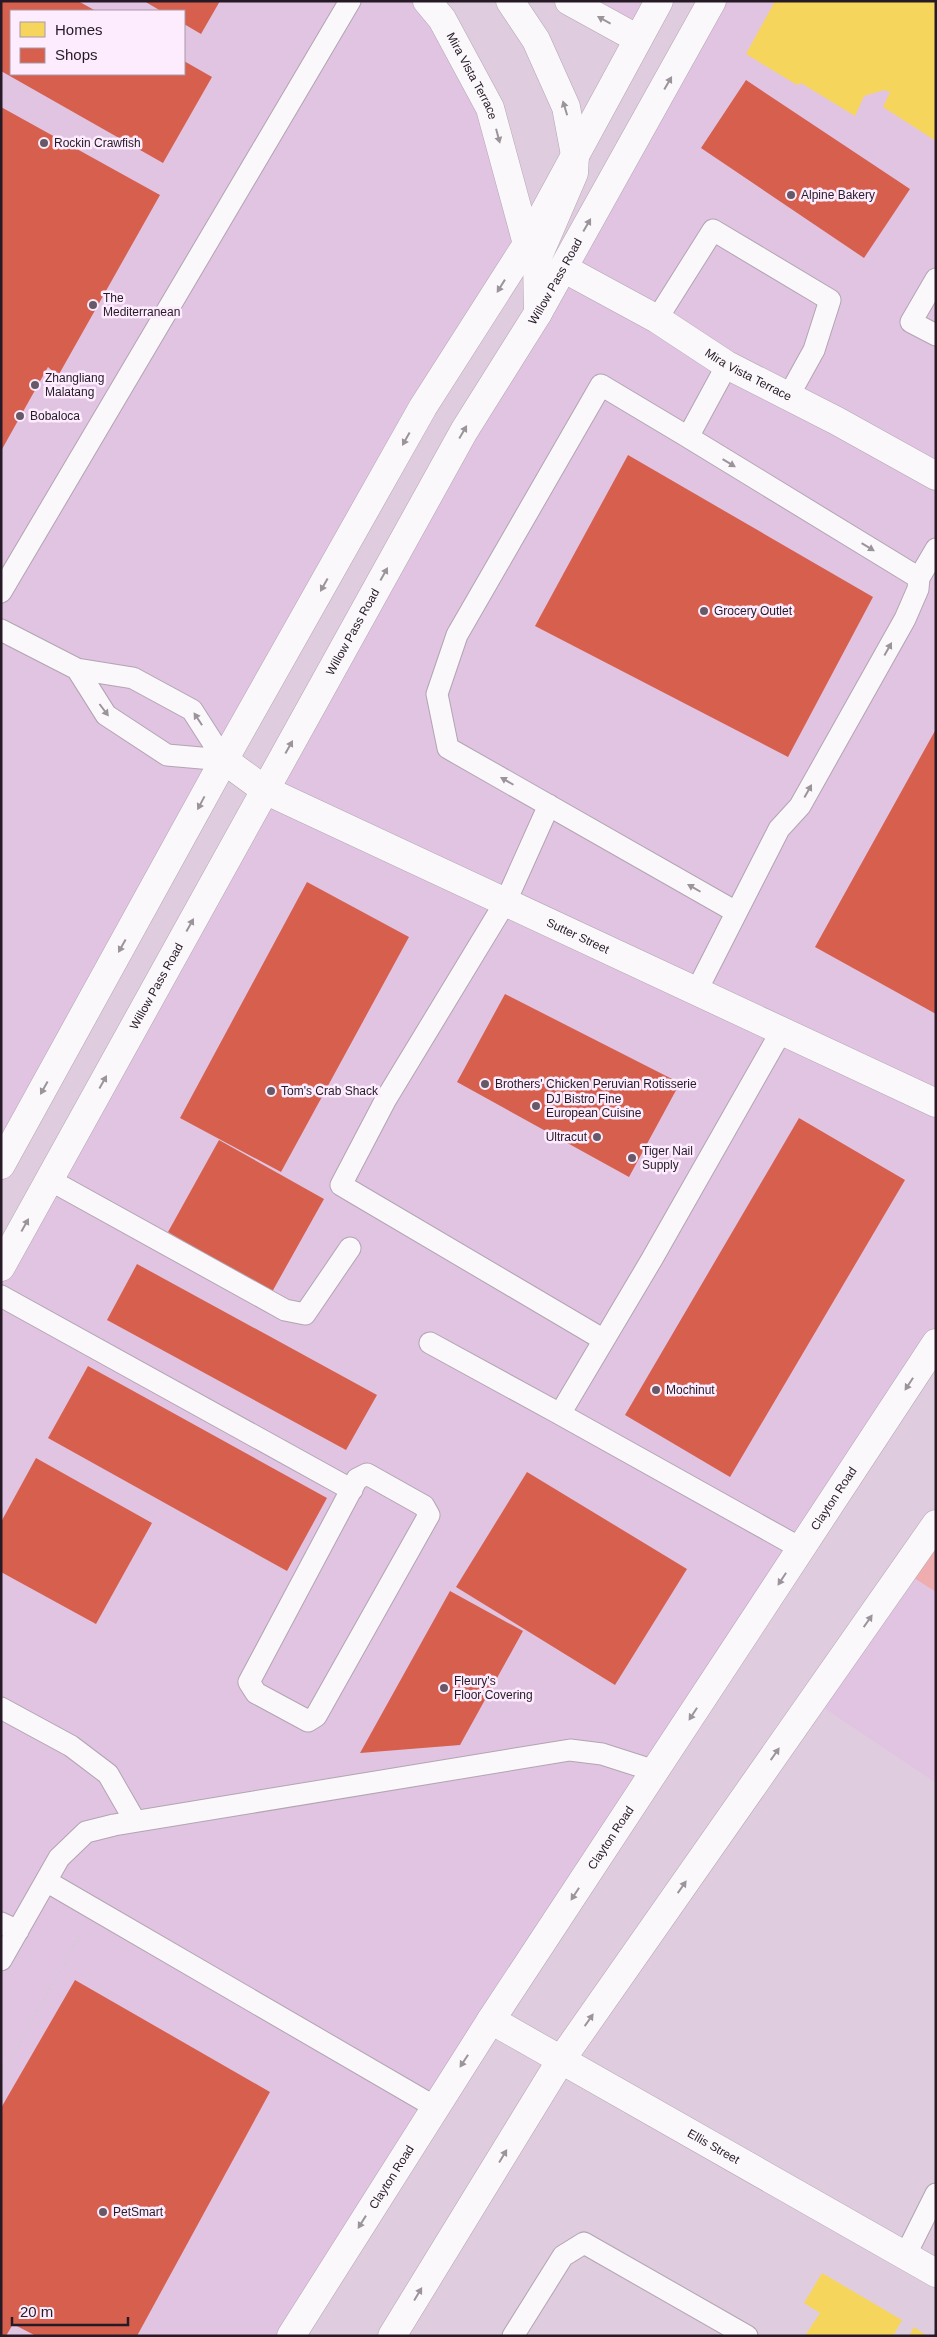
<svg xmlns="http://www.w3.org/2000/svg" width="937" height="2337" viewBox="0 0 937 2337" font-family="Helvetica,sans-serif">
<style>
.built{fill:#e1c4e1;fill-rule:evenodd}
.green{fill:#f0adaf}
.homes{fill:#f6d55c}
.shops{fill:#d6604d}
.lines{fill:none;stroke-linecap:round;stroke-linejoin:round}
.lane-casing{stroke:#b2a4b2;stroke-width:23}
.street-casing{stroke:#b2a4b2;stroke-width:29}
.primary-casing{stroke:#b2a4b2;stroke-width:29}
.path{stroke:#d1ccd1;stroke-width:3;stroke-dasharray:1 4;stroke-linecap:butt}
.lane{stroke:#faf8fa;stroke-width:21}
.street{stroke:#faf8fa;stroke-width:28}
.primary{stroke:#faf8fa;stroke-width:28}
.oneway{fill:#9b949b}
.poi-dot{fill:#675967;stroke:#fdecfd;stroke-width:2}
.labels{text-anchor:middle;stroke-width:5;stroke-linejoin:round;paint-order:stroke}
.street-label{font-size:12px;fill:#261a26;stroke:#fdecfd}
.poi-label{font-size:12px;fill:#261a26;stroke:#fdecfd;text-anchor:start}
</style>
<rect width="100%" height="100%" fill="#dfcddf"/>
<path class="built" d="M 1,1 L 427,1 L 442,19 L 527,244 L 1,1182 ZM 11,11 L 184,11 L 184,74 L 11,74 Z
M 569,1 L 659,1 L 638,39 Z
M 712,1 L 936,1 L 936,1343 L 291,2336 L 1,2336 L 1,1267 Z
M 903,1571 L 936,1592 L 936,1783 L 812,1700 Z"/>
<path class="green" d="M 936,1524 L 936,1592 L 903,1571 Z"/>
<path class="homes" d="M 775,1 L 936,1 L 936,141 L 883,107 L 890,92 L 884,90 L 864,96 L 855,116 L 801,83 L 797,85 L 746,54 Z
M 822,2273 L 902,2320 L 893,2336 L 809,2336 L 806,2334 L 820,2313 L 804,2303 Z
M 914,2327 L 927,2336 L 909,2336 Z"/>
<path class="shops" d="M 1,1 L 78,1 L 96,11 L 11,11 L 11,74 L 184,74 L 184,61 L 212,77 L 163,163 L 1,71 Z
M 144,1 L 220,1 L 201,34 L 184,24 L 184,11 L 161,11 Z
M 746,80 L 910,189 L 864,258 L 701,148 Z
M 1,107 L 160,195 L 58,376 L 48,367 L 1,451 Z
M 628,455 L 873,597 L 788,757 L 535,626 Z
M 936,729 L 936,1014 L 815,947 Z
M 307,882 L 409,937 L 281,1172 L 180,1118 Z
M 505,994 L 680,1083 L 629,1177 L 457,1082 Z
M 799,1118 L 905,1180 L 730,1477 L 625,1415 Z
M 219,1140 L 324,1199 L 272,1292 L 168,1232 Z
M 137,1264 L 377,1395 L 346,1450 L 107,1320 Z
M 88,1366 L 327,1498 L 287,1571 L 48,1438 Z
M 36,1458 L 152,1523 L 96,1624 L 1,1572 L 1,1522 Z
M 527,1472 L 687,1569 L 615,1685 L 456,1587 Z
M 450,1591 L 523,1631 L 460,1745 L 360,1753 Z
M 75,1980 L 270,2092 L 137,2336 L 36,2336 L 13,2324 L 6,2336 L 1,2336 L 1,2108 Z"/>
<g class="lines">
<defs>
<path id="lane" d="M 936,279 L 911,322 L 936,335
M 657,319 L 713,230 L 830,300 L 814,350 L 788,397
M 727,365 L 688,437 L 601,385 L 457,635 L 437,694 L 448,748 L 736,912
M 688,437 L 919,578
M 1,592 L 350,1
M 1,630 L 77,669 L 133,678 L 192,710 L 224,760
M 77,669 L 106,715 L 167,755 L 224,760
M 549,805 L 506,901 L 386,1099 L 341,1185 L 604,1340
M 697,990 L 779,829 L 800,806 L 905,619 L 918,589 L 919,578 L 936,549
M 782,1030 L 652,1259 L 560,1414 L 802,1549
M 50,1180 L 285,1310 L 305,1314 L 350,1248
M 1,1296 L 352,1490
M 430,1343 L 560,1414
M 367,1474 L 424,1506 L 429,1515 L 316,1716 L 308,1721 L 256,1693 L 249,1682 L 357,1479 Z
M 1,1708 L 71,1746 L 108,1774 L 135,1821
M 46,1881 L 435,2107
M 1,1923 L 18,1931
M 1,1960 L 59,1858 L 86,1832 L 114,1825 L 570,1750 L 602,1754 L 655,1771
M 905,2256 L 936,2194
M 513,2336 L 563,2256 L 584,2243 L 747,2336"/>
<g id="street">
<path id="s1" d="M 427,1 L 442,19 L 490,108 L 527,244"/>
<path d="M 510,1 L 536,40 L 566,107 L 575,155 L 574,173 L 537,259 L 538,313"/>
<path d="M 569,1 L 638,39"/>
<path id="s2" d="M 563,268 L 657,319 L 727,365 L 837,421 L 936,476"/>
<path id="s3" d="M 224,760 L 265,790 L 936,1103"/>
<path id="s4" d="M 491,2020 L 936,2273"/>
</g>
<g id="primary">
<path d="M 1,1165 L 224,760 L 423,407 L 527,244 L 659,1"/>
<path id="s5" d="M 1,1267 L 464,431 L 538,313 L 712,1"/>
<path id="s6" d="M 291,2336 L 491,2020 L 936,1343"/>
<path d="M 392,2336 L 561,2060 L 936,1524"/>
</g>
</defs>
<use href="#lane" class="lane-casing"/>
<use href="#street" class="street-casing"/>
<use href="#primary" class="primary-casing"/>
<path class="path" d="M 1,2077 L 79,1936"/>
<use href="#lane" class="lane"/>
<use href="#street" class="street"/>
<use href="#primary" class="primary"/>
</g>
<defs><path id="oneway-solid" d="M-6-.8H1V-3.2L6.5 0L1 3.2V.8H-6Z" transform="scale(1.25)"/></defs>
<g class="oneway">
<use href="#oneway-solid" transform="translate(604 20) rotate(-151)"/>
<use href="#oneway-solid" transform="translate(668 83) rotate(-60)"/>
<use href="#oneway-solid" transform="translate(565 108) rotate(-107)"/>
<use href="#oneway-solid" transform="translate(498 136) rotate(75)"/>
<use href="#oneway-solid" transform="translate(587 225) rotate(-60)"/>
<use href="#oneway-solid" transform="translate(501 286) rotate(122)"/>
<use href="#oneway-solid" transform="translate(463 432) rotate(-60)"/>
<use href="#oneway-solid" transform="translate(406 439) rotate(119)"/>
<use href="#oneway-solid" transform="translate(729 463) rotate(31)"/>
<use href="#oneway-solid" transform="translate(868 547) rotate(31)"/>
<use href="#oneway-solid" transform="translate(384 574) rotate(-61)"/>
<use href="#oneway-solid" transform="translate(324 585) rotate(119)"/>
<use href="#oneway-solid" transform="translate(888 649) rotate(-61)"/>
<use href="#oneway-solid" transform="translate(104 710) rotate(53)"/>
<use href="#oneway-solid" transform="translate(198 719) rotate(-123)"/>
<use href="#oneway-solid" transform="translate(289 747) rotate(-61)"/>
<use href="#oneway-solid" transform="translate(507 781) rotate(-150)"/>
<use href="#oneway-solid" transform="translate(808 791) rotate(-61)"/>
<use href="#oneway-solid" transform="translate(201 803) rotate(118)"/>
<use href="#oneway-solid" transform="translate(694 888) rotate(-150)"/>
<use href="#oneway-solid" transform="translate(190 925) rotate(-61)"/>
<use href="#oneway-solid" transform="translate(122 946) rotate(119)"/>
<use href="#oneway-solid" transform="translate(103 1082) rotate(-61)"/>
<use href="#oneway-solid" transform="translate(44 1088) rotate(119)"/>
<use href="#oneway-solid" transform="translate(25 1225) rotate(-61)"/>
<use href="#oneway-solid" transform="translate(909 1384) rotate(123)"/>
<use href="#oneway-solid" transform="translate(782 1579) rotate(123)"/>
<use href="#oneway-solid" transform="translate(868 1621) rotate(-55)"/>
<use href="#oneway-solid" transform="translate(693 1714) rotate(123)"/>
<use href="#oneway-solid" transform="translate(775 1754) rotate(-55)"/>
<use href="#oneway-solid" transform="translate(682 1887) rotate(-55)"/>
<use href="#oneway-solid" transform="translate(575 1894) rotate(123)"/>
<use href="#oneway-solid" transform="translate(589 2020) rotate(-55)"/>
<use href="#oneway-solid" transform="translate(464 2061) rotate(123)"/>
<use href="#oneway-solid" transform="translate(503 2156) rotate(-59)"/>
<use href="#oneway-solid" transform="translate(362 2222) rotate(122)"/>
<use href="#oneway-solid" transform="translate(418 2294) rotate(-59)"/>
</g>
<g class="poi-dot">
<circle cx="44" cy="143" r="5"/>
<circle cx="791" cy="195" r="5"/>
<circle cx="93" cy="305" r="5"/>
<circle cx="35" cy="385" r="5"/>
<circle cx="20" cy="416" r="5"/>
<circle cx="704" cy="611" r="5"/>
<circle cx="485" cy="1084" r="5"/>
<circle cx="271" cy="1091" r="5"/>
<circle cx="536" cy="1106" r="5"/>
<circle cx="597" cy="1137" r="5"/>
<circle cx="632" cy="1158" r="5"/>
<circle cx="656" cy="1390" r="5"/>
<circle cx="444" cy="1688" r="5"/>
<circle cx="103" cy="2212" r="5"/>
</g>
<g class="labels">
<g class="street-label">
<text dy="4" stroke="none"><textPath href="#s1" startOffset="88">Mira Vista Terrace</textPath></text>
<text dy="4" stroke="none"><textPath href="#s5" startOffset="1131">Willow Pass Road</textPath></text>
<text dy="4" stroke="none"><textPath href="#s2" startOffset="214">Mira Vista Terrace</textPath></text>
<text dy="4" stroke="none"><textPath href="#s5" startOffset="726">Willow Pass Road</textPath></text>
<text dy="4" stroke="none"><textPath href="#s3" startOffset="396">Sutter Street</textPath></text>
<text dy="4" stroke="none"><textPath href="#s5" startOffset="321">Willow Pass Road</textPath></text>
<text dy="4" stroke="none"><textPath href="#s6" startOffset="998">Clayton Road</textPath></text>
<text dy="4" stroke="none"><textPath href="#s6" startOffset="592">Clayton Road</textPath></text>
<text dy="4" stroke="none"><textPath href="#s4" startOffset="256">Ellis Street</textPath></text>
<text dy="4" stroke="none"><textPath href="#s6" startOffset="188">Clayton Road</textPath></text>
</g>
<g class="poi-label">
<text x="54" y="147">Rockin Crawfish</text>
<text x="801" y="199">Alpine Bakery</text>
<text x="103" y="302">The<tspan x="103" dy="14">Mediterranean</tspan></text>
<text x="45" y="382">Zhangliang<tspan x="45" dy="14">Malatang</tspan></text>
<text x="30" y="420">Bobaloca</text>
<text x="714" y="615">Grocery Outlet</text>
<text x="495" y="1088">Brothers' Chicken Peruvian Rotisserie</text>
<text x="281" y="1095">Tom's Crab Shack</text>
<text x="546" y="1103">DJ Bistro Fine<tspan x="546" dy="14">European Cuisine</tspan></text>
<text x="587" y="1141" text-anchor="end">Ultracut</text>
<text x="642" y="1155">Tiger Nail<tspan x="642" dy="14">Supply</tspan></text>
<text x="666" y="1394">Mochinut</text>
<text x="454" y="1685">Fleury's<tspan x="454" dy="14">Floor Covering</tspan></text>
<text x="113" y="2216">PetSmart</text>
</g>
</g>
<rect width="937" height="2337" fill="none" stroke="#261a26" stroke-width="5"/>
<rect x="10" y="10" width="175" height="65" fill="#fdecfd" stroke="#a798a7"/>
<rect x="20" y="22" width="25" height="15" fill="#f6d55c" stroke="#a798a7"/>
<text x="55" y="35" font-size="15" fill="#261a26">Homes</text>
<rect x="20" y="48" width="25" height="15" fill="#d6604d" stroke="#a798a7"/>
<text x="55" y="60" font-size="15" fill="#261a26">Shops</text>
<path d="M12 2317v8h116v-8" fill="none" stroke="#261a26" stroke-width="2.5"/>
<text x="20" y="2317" font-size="15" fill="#261a26" stroke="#fdecfd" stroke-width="4" paint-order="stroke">20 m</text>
</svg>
